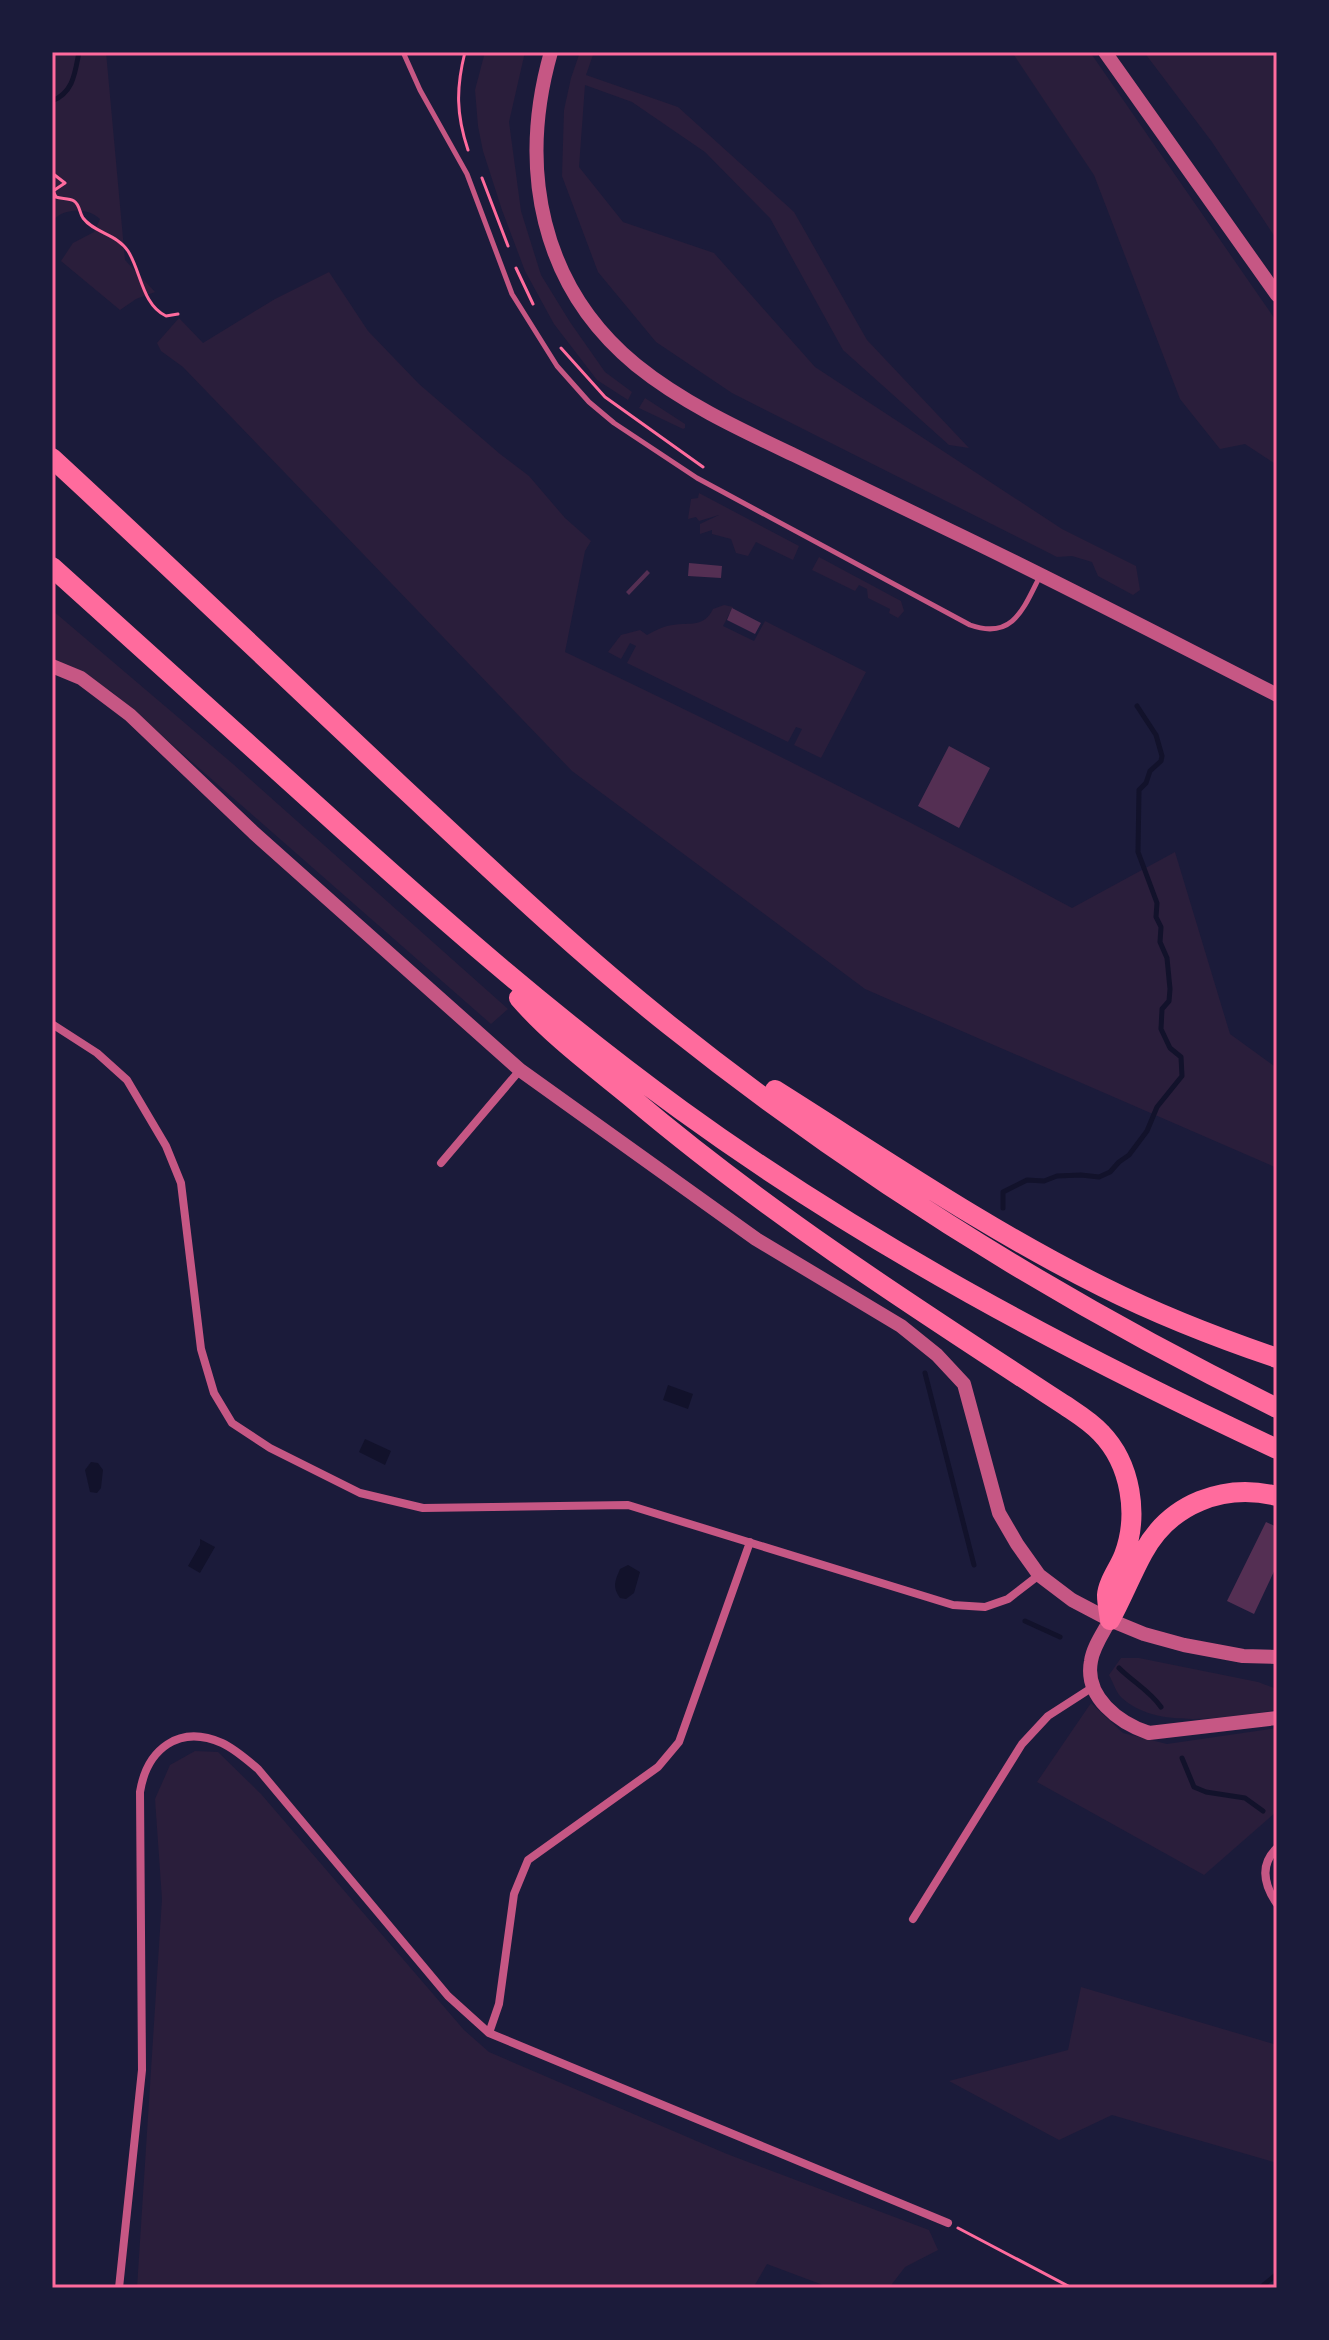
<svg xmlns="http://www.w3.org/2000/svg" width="1329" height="2340" viewBox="0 0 1329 2340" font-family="Ubuntu,sans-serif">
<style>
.green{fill:#2a1e3b}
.water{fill:#12122b}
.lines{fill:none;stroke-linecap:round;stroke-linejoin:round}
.stream{stroke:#12122b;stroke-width:5}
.building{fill:#542f53}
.path{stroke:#ff6b9d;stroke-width:3}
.service{stroke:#c65784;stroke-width:5}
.minor{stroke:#c65784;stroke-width:8}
.tertiary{stroke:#c65784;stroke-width:14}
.motorway{stroke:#ff6b9d;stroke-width:20}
.neatline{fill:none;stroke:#ff6b9d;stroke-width:3}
</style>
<rect width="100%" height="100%" fill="#1b1b3a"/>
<path class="green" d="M 52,52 L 106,52 L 125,260 L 155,292 L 136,299 L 120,310 L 61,261 L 73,243 L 94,232 L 100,219 C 87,207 64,208 52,221 Z
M 485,52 L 525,52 L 509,122 L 521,211 L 541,275 L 570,322 L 605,372 L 632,392 L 628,400 L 597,380 L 554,324 L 525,271 L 502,210 L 483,151 L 478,126 L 475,90 Z
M 580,52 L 594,52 L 586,75 L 678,107 L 794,212 L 867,340 L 969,448 L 949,445 L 843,350 L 770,218 L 705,152 L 632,102 L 585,85 L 579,167 L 623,222 L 714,253 L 815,367 L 1062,529 L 1136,566 L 1140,590 L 1133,595 L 1098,576 L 1092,562 L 1072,556 L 1057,557 L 732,393 L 656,342 L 598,272 L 562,176 L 564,110 L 571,78 Z
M 1012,52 L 1090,52 L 1277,322 L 1277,465 L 1245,444 L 1220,449 L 1180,399 L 1094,175 Z
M 1144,52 L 1271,52 L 1277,76 L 1277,240 L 1212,142 Z
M 329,272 L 368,331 L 419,384 L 500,454 L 529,476 L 565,518 L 591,541 L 585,551 L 565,652 C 736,733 905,818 1072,908 L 1175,852 L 1230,1034 L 1277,1068 L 1277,1168 L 865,989 L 572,771 L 183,367 L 161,351 L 157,343 L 179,318 L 203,343 L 275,299 Z
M 645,398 L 685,424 L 685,428 L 683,429 L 639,408 Z
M 699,493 L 799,546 L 793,560 L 756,542 L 748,556 L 736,553 L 731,539 L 712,534 L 712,530 L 700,534 L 700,524 L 719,515 L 699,521 L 696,517 L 688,519 L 691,499 L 698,498 Z
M 819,557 L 901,601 L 904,611 L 898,618 L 889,613 L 890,609 L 868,598 L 867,589 L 859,585 L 855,591 L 812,570 Z
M 724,605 L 733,607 L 723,626 L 754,641 L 765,621 L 866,672 L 821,758 L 794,745 L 802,729 L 796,727 L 788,742 L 627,663 L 636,646 L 630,643 L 621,659 L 608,652 L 621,635 L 640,630 L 647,635 C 656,630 664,626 673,625 C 690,622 704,628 713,609 Z
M 52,610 L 233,764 L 508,1009 L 491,1024 L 111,691 L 52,662 Z
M 1121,1658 L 1139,1658 L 1258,1682 L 1277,1689 L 1277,1710 C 1232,1716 1157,1732 1121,1697 C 1116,1692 1113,1682 1109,1675 Z
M 1091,1703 L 1123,1733 L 1167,1744 L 1277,1728 L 1277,1811 L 1204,1875 L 1037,1782 Z
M 195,1751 L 218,1752 L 261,1794 L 464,2030 L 489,2052 L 727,2154 L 929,2230 L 938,2250 L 905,2267 L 889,2288 L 831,2288 L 767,2264 L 753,2288 L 137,2288 L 162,1899 L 155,1799 L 170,1765 Z
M 1081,1987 L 1277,2045 L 1277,2163 L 1112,2115 L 1059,2140 L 949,2081 L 1068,2050 Z"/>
<path class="water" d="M 668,1385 L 693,1394 L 688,1409 L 663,1400 Z
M 365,1439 L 391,1451 L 385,1465 L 359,1452 Z
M 91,1462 L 98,1463 L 103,1470 L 101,1488 L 97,1493 L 90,1492 L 85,1470 Z
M 200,1539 L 215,1547 L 200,1573 L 188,1566 L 200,1545 Z
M 628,1565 L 640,1572 L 634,1593 L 626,1599 L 620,1598 C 612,1587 615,1581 620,1569 Z"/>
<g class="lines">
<path class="stream" d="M 52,101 C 74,92 75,72 79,52
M 1003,1208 L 1003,1192 L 1027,1180 L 1044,1181 L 1057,1176 L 1081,1175 L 1099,1177 L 1110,1172 L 1119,1162 L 1129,1155 L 1147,1131 L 1157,1107 L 1182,1076 L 1181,1057 L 1170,1048 L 1161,1029 L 1162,1009 L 1169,1001 L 1170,989 L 1167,958 L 1160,942 L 1161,927 L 1156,917 L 1157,903 L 1138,852 L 1139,790 L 1146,783 L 1150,771 L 1161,761 L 1162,756 L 1156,735 L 1137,706
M 925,1373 L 974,1565
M 1025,1621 L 1060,1637
M 1119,1668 C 1133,1682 1150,1691 1161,1707
M 1182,1758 L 1194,1787 L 1206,1792 L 1245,1798 L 1263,1811
M 1260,2288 L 1277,2274"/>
</g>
<path class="building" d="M 689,563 L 722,566 L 721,578 L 688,576 Z
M 647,570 L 650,573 L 629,595 L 626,592 Z
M 732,608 L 761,623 L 755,634 L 727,620 Z
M 949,746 L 990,768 L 959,828 L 918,806 Z
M 1266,1522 L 1277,1527 L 1277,1565 L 1254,1614 L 1227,1601 Z"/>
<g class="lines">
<path class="path" d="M 465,52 C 456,88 456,114 468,150
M 52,173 L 65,183 L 53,191 L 56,197 C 61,199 69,198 74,201 C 80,205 79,212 83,218 C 94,233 117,234 128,251 C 141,271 142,305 166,316 L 178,314
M 482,178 L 508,246
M 516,268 L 533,304
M 561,348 L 605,397 L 703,467
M 958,2228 L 1072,2288"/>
<path class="service" d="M 403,52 L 420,90 L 467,174 L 512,294 L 557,366 L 589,402 L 614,423 L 697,478 L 970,625 C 1012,640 1023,610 1039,578"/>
<path class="minor" d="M 52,1024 L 97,1053 L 127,1080 L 166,1146 L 181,1183 L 201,1349 L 214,1393 L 232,1423 L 270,1448 L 360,1493 L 423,1508 L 628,1505 L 953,1605 L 985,1607 L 1008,1599 L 1039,1575
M 441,1163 L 520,1070
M 1277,1848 C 1259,1865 1264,1885 1277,1904
M 913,1919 L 1022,1744 L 1048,1716 L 1093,1687
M 489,2033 L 499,2004 L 514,1894 L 528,1860 L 658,1767 L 679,1742 L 750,1542
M 119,2288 L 142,2070 L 140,1792 C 147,1749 179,1724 222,1743 C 235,1749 246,1759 258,1769 L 448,1996 L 489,2033 L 948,2223"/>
<path class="tertiary" d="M 551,52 C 518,168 540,286 636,365 C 683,403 739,429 794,455 C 845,480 896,504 947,529 C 1058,582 1167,639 1277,695
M 1105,52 L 1277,295
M 52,666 L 81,678 L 130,715 L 254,833 L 520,1070 L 756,1239 L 901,1326 L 937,1355 L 964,1384 L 999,1513 L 1017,1544 L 1039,1575 L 1072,1600 L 1110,1620 L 1144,1634 L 1184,1645 L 1243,1656 L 1277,1657
M 1110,1620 C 1103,1633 1093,1647 1091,1661 C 1084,1697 1119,1723 1149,1733 L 1277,1718"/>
<path class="motorway" d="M 52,458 C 169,566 284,676 400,785 C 488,867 575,950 669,1025 C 857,1175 1061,1302 1277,1408
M 52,567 C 141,647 230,727 318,807 C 435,913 553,1017 681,1110 C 867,1245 1069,1352 1277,1449
M 519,998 C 552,1036 594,1067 633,1099 C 769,1214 917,1309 1066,1406 C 1078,1414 1091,1422 1101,1433 C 1131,1464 1139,1515 1124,1555 C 1119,1568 1108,1582 1107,1595 C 1107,1603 1109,1612 1110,1620
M 775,1090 C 883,1158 988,1230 1103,1287 C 1159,1315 1218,1338 1277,1358
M 1110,1620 C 1122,1598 1131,1575 1143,1553 C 1170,1503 1224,1483 1277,1496"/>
</g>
<rect width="1329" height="2340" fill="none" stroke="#1b1b3a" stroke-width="108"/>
<rect x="54" y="54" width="1221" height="2232" class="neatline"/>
</svg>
